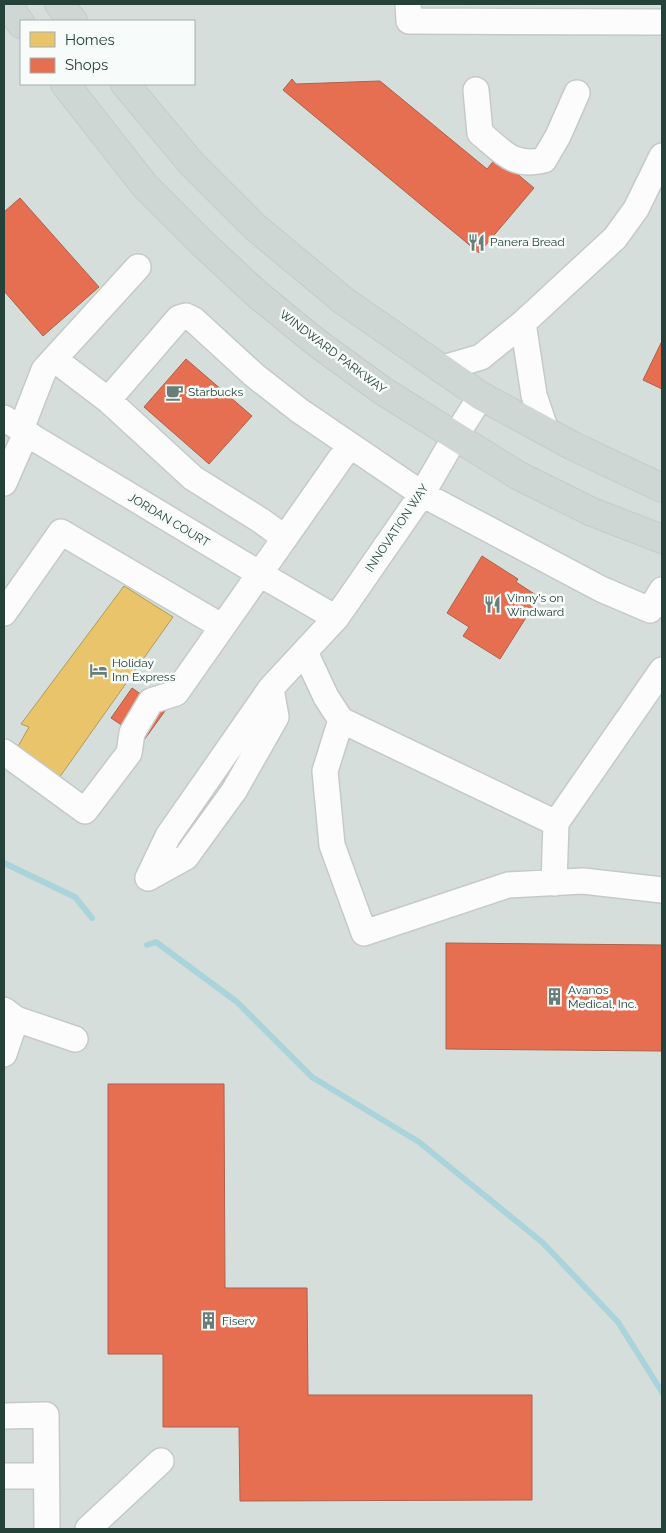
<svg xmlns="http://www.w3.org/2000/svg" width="666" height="1533" viewBox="0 0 666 1533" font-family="Raleway,sans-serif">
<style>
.built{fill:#d6dedb;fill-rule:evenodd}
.homes{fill:#e9c46a;stroke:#ae9d5c}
.shops{fill:#e76f51;stroke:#ac624a}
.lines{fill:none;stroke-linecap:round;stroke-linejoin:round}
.stream{stroke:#a9d4db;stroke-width:6}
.minor-casing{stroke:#c5cac8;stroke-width:28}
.major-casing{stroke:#c3ccc9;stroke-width:30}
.minor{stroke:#fcfcfc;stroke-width:25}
.major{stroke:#cfd7d5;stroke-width:28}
.labels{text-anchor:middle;stroke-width:5;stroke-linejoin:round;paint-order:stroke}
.poi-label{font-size:12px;fill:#24423a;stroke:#f7fbf9;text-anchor:start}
.street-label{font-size:12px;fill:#24423a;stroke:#f7fbf9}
</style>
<rect width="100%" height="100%" fill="#e8edeb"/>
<path class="built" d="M 4,4 L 662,4 L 662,1529 L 4,1529 ZM 21,21 L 194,21 L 194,84 L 21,84 Z"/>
<path class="homes" d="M 124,586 L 173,617 L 59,778 L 16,750 L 29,727 L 21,724 Z"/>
<path class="shops" d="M 292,79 L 296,84 L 380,81 L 487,169 L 497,157 L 534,188 L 479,253 L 283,90 Z
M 20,198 L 99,287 L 43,336 L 4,291 L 4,212 Z
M 662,341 L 662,389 L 643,380 Z
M 186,359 L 252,416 L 209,464 L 144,407 Z
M 482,556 L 518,579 L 516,582 L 539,597 L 500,659 L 463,636 L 469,627 L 447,613 Z
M 132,688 L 165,711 L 144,740 L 111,718 Z
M 446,943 L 662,945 L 662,1051 L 446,1049 Z
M 108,1084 L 224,1084 L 225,1288 L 307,1288 L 308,1395 L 532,1395 L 532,1500 L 240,1501 L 239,1427 L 163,1427 L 163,1354 L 108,1354 Z"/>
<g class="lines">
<path class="stream" d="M 4,863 L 75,897 L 92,918
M 147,945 L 156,942 L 237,1002 L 312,1077 L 419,1142 L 543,1243 L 618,1322 L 662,1392"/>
<defs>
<path id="minor" d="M 408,4 L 409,21 L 662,22
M 476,90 L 480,133 C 502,151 513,168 544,160 L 558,136 L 577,93
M 523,323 L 534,395 L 546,431
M 54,359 L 108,400 L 193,478 L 260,520 L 285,538
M 440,369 L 481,357 L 523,323 L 615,238 L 636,209 L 662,156
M 108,400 L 179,318 L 186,316 L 194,320 L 254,375 L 300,411 L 422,494 L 601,589 L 650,610 L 662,590
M 4,418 L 34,438 L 260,574 L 336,618
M 21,429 L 44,370 L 138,267
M 4,483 L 26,433
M 4,613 L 61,532 L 221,626
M 305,652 L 326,697 L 341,720
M 4,752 L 85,811 L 129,753 L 132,733 L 151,701 L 176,693 L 350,445
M 556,823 L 341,720 L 325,771 L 332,845 L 364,933 L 508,885 L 583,881 L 662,890
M 148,878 L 168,836 L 271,688 L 336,618 L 348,601 L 422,494 L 455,437 L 481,396
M 148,878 L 186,857 L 234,791 L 276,717 L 271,688
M 554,883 L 556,823 L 662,670
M 4,1010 L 16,1019 L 75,1039
M 4,1054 L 16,1019
M 4,1416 L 46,1415 L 47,1529
M 4,1476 L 46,1476
M 88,1529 L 161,1461"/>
<path id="major" d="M 7,4 L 21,24
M 59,4 L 73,21
M 65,84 L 145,186 L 202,243 L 258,295 L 317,343 L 383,391 L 519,476 L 592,512 L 662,539
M 125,84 L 191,163 L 255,227 L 344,301 L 481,396 L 573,446 L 662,488"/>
</defs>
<use href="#minor" class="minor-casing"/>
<use href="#major" class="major-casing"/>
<use href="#minor" class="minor"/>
<use href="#major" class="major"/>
</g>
<defs>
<symbol id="restaurant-bare" viewBox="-9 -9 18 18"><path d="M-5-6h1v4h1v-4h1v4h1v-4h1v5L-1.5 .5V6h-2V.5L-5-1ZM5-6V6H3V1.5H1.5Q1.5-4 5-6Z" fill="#697e78" stroke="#f7fbf9" stroke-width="2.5" paint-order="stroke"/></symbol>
<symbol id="cafe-bare" viewBox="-9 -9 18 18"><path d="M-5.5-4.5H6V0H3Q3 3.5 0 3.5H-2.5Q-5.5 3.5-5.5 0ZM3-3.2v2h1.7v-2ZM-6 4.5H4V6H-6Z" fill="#697e78" stroke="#f7fbf9" stroke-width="2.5" paint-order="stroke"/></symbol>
<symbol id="hotel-bare" viewBox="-9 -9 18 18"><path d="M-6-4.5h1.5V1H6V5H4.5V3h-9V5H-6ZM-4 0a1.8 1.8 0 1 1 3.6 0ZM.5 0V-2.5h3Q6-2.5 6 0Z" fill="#697e78" stroke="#f7fbf9" stroke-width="2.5" paint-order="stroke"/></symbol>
<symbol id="building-bare" viewBox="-9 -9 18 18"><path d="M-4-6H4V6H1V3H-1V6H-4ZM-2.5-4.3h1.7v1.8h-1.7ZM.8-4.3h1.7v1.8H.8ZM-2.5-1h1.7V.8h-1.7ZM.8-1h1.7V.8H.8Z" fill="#697e78" stroke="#f7fbf9" stroke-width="2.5" paint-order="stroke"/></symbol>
</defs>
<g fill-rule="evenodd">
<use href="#restaurant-bare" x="464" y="230" width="25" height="25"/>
<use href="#cafe-bare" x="162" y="380" width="25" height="25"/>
<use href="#restaurant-bare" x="480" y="592" width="25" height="25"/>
<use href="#hotel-bare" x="86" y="658" width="25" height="25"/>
<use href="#building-bare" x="542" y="984" width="25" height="25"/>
<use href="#building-bare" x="196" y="1308" width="25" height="25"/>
</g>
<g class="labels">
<g class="poi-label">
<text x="490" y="246">Panera Bread</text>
<text x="188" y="396">Starbucks</text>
<text x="507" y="602">Vinny's on<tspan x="507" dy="14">Windward</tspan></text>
<text x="112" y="667">Holiday<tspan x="112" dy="14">Inn Express</tspan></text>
<text x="568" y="994">Avanos<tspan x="568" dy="14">Medical, Inc.</tspan></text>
<text x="222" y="1325">Fiserv</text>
</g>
<g class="street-label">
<text transform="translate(333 352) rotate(37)" y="4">WINDWARD PARKWAY</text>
<text transform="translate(169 520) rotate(31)" y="4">JORDAN COURT</text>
<text transform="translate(397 528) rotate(-56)" y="4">INNOVATION WAY</text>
</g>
</g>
<rect width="666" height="1533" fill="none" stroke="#24423a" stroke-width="10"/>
<rect x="20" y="20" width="175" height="65" fill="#f7fbf9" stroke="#a3b1ad"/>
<rect x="30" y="32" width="25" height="15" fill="#e9c46a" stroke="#a3b1ad"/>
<text x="65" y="45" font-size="15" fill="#24423a">Homes</text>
<rect x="30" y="58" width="25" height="15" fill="#e76f51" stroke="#a3b1ad"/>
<text x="65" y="70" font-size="15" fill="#24423a">Shops</text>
</svg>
